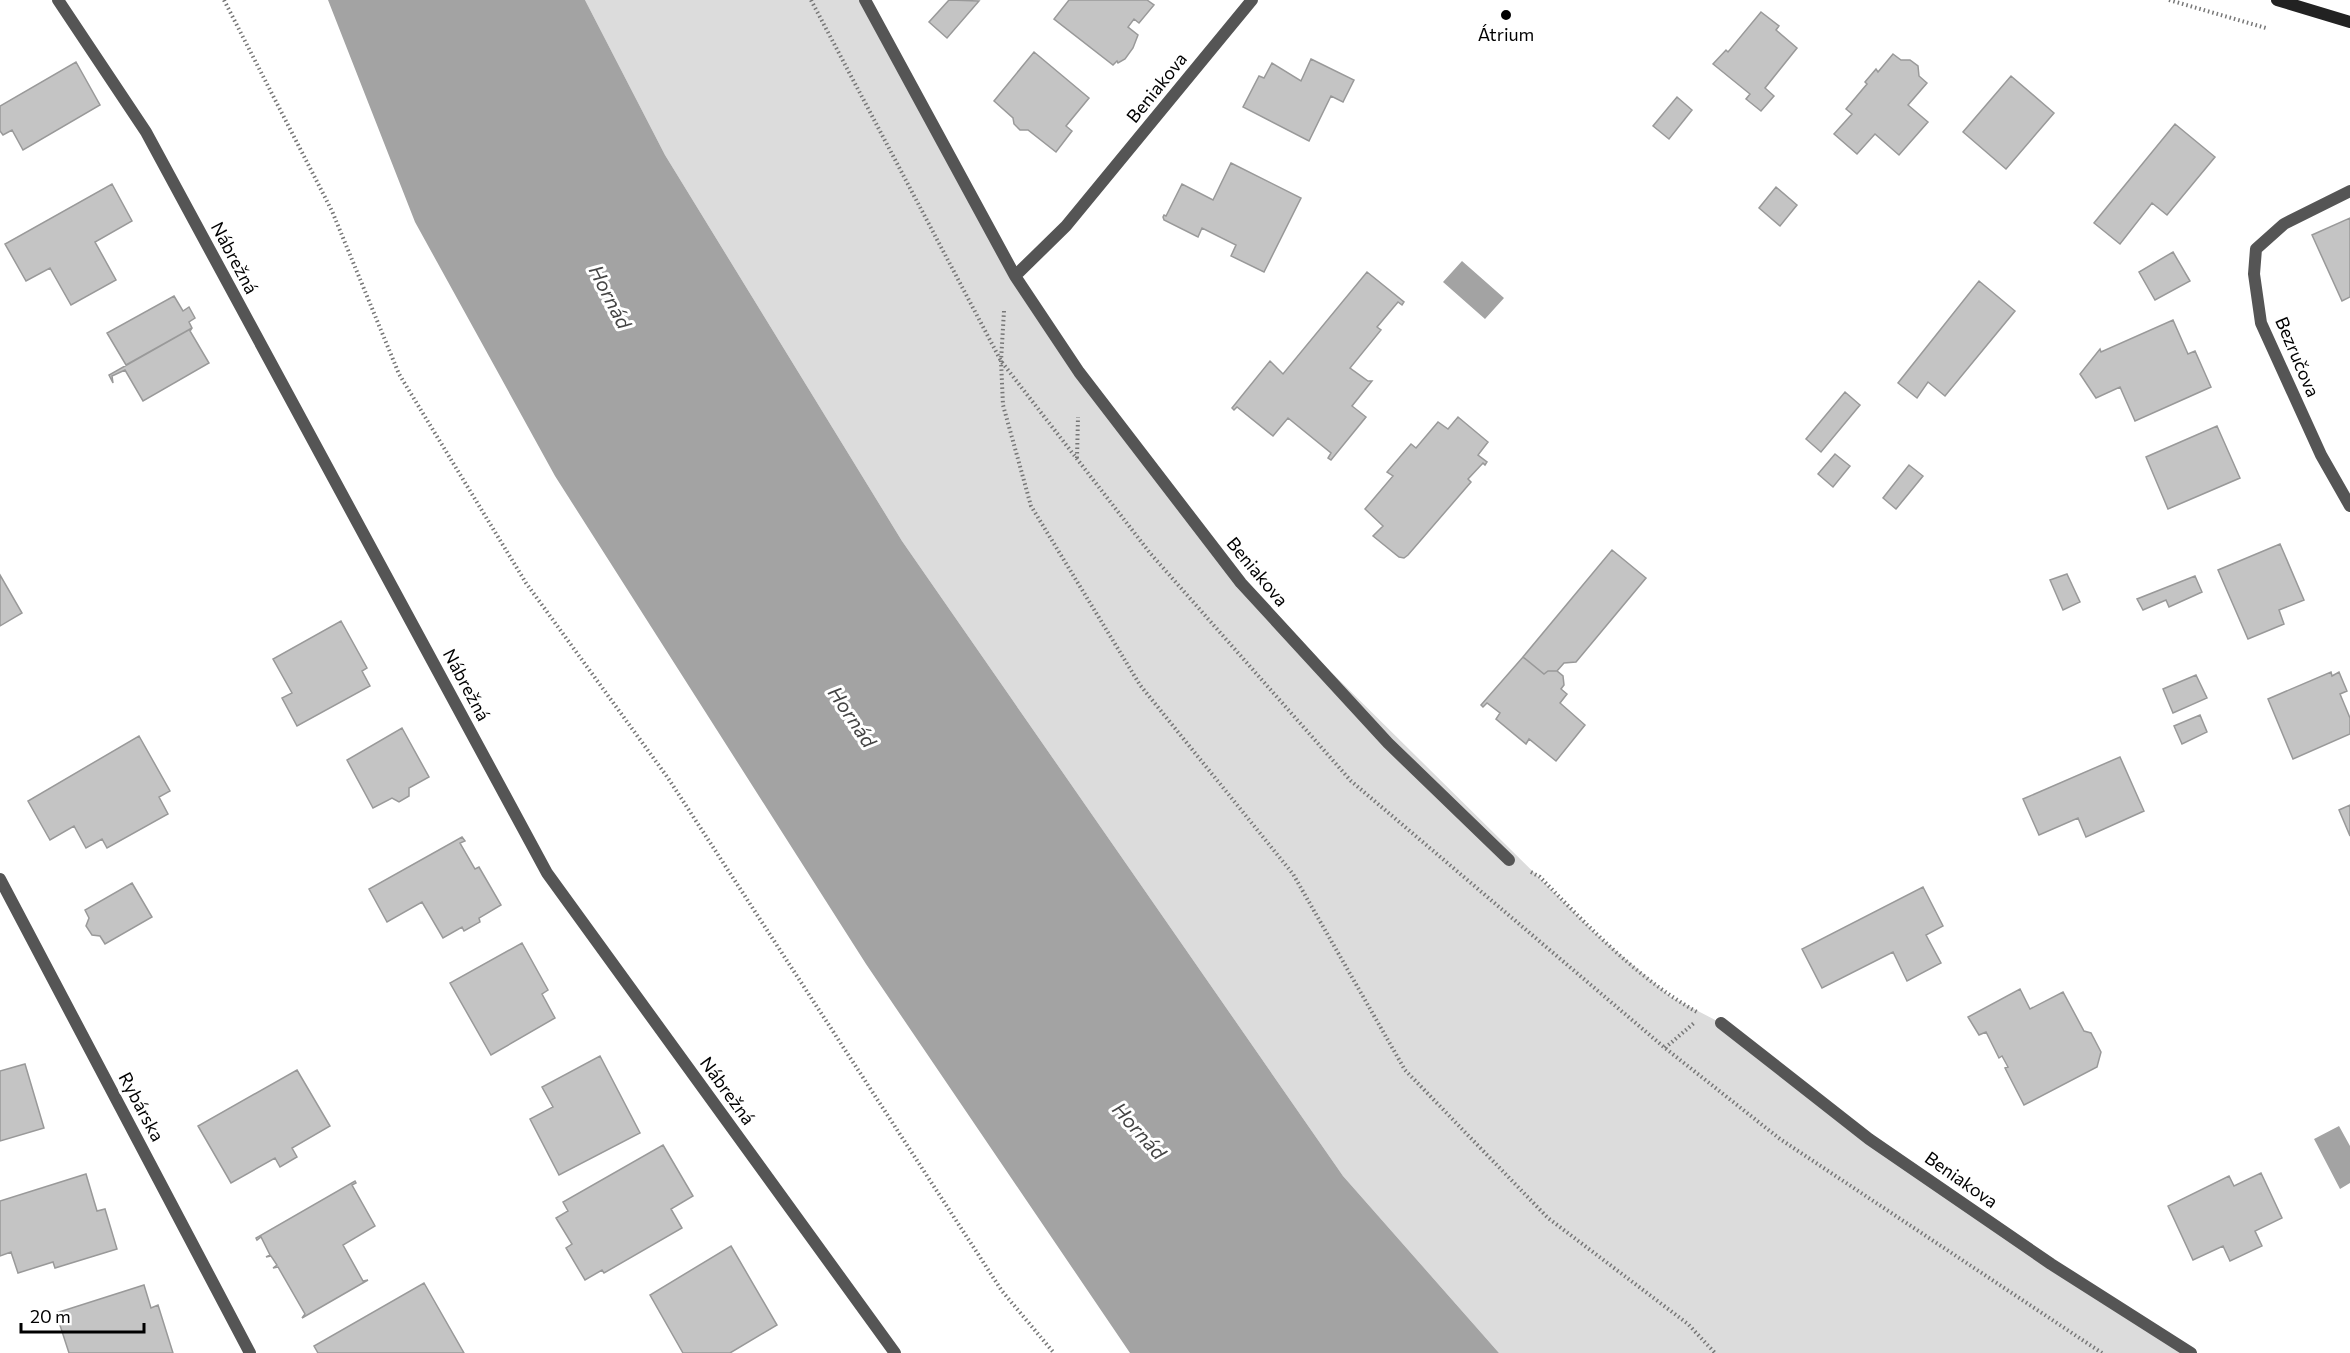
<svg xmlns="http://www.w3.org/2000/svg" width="2350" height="1353" viewBox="0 0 2350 1353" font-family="Commissioner,sans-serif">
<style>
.green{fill:#dcdcdc}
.water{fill:#a3a3a3}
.building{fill:#c4c4c4;stroke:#999;stroke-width:1.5}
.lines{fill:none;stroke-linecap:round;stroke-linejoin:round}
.path{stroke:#777;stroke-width:4;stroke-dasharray:1.5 3;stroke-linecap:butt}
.minor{stroke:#555;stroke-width:12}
.secondary{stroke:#222;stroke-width:12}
.poi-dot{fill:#000;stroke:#fff;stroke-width:2}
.labels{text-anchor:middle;stroke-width:6;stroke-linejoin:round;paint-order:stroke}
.poi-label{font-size:18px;fill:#000;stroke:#fff}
.street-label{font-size:18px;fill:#000;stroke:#fff}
.water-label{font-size:20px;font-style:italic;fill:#444;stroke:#fff}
</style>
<rect width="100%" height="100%" fill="#fff"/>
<path class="green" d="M 585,0 L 865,0 L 1015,276 L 1241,583 L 1597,935 L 1671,997 L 1721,1023 L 1869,1139 L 2191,1353 L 1499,1353 L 1343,1176 L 902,541 L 665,155 Z"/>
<path class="water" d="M 328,0 L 585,0 L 665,155 L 902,541 L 1343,1176 L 1499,1353 L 1130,1353 L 866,964 L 555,476 L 415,222 Z
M 1462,261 L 1504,298 L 1485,319 L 1443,282 Z
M 2339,1126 L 2350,1146 L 2350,1183 L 2340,1189 L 2314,1139 Z"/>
<path class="building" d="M 949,0 L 979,1 L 947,38 L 929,22 Z
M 1069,0 L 1147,0 L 1154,5 L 1139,23 L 1134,19 L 1128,27 L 1138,35 L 1133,48 L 1125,59 L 1118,63 L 1117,61 L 1113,65 L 1054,19 Z
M 1761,12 L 1779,26 L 1776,30 L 1797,48 L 1765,88 L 1774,96 L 1761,111 L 1746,99 L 1750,94 L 1713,64 L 1726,50 L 1728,52 Z
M 1034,52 L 1089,98 L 1066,126 L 1072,131 L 1056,152 L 1028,130 L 1020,130 L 1014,124 L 1013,118 L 994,101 Z
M 1893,54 L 1901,60 L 1910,60 L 1918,66 L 1919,76 L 1927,83 L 1908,105 L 1928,122 L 1899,155 L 1875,134 L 1857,154 L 1834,134 L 1852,114 L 1846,109 L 1867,84 L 1865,82 L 1876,69 L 1878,72 Z
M 1311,59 L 1354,80 L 1343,102 L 1331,96 L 1309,141 L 1243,107 L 1259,76 L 1264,78 L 1272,63 L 1301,81 Z
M 76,62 L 100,105 L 23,150 L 12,130 L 3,135 L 0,131 L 0,106 Z
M 2011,76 L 2054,113 L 2006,169 L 1963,132 Z
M 1677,97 L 1692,110 L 1669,139 L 1653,126 Z
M 2175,124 L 2215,157 L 2167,215 L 2152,203 L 2120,244 L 2094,223 Z
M 1231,163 L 1301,198 L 1264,272 L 1231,256 L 1236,245 L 1202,228 L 1198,237 L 1164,220 L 1163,217 L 1164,215 L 1166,216 L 1182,184 L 1213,200 Z
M 112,184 L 132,221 L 95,242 L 116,280 L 71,305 L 50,268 L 26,281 L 5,244 Z
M 1776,187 L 1797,205 L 1780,226 L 1759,208 Z
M 2350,218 L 2350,297 L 2342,301 L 2312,235 Z
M 2173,252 L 2190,281 L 2155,300 L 2139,272 Z
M 1367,272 L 1404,302 L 1402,305 L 1398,302 L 1377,327 L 1381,330 L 1350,368 L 1368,381 L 1372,381 L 1352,406 L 1366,417 L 1331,460 L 1328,458 L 1331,453 L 1288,418 L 1273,436 L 1237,407 L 1234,410 L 1232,408 L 1270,361 L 1283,374 Z
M 1979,281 L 2015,311 L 1945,396 L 1928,382 L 1917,398 L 1898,383 Z
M 174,296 L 183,311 L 189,307 L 195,318 L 189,322 L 192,328 L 126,365 L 107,333 Z
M 2173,320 L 2188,354 L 2195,351 L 2211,387 L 2135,421 L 2120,387 L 2096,398 L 2080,374 L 2100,349 L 2101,352 Z
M 192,328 L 190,331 L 209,363 L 143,401 L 125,370 L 112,376 L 113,383 L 109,375 Z
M 1845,392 L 1860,405 L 1821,452 L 1806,439 Z
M 1458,417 L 1488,442 L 1478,455 L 1487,462 L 1485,465 L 1483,463 L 1468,479 L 1471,482 L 1408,555 L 1404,558 L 1399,557 L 1373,536 L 1383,526 L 1365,509 L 1393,476 L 1387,472 L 1411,444 L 1416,448 L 1438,422 L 1448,429 Z
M 2217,426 L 2240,478 L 2168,509 L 2146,457 Z
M 1835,454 L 1850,466 L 1833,487 L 1818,474 Z
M 1909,465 L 1923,476 L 1896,509 L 1883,498 Z
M 2280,544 L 2304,600 L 2279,610 L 2284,624 L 2248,639 L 2218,570 Z
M 1612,550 L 1646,578 L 1576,662 L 1564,663 L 1557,671 L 1548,671 L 1544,674 L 1523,657 Z
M 2067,574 L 2080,602 L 2063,610 L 2050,580 Z
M 0,575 L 22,613 L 0,626 Z
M 2195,576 L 2202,592 L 2169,607 L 2166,600 L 2143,610 L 2137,599 Z
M 341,621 L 367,668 L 362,671 L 370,686 L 297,726 L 282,698 L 292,693 L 273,659 Z
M 1523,657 L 1544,674 L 1548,671 L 1557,671 L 1563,676 L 1564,685 L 1561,689 L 1567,694 L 1560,703 L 1585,725 L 1556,761 L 1529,739 L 1526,744 L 1496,719 L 1500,713 L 1487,703 L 1483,707 L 1481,705 Z
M 2331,672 L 2332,676 L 2339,672 L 2347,691 L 2340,694 L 2350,718 L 2350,734 L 2293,759 L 2268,699 Z
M 2196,675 L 2207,698 L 2173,713 L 2163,689 Z
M 2200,715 L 2207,732 L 2182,744 L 2174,726 Z
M 402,728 L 429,777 L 409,788 L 409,796 L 399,802 L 392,798 L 373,808 L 347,760 Z
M 139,736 L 170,791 L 159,797 L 168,814 L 107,848 L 102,839 L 86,848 L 74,826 L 50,840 L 28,801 Z
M 2120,757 L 2144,811 L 2086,837 L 2078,818 L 2039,835 L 2023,799 Z
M 2350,805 L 2350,836 L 2339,810 Z
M 462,837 L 465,841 L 460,843 L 475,869 L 479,867 L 501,905 L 479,918 L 480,922 L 464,931 L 462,927 L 443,938 L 422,902 L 387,922 L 369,889 Z
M 132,883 L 152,917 L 105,944 L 100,936 L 92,935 L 86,926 L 89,918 L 85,910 Z
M 1923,887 L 1943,926 L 1926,935 L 1941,963 L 1907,981 L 1893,952 L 1822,988 L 1802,949 Z
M 522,943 L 548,990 L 542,994 L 555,1018 L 491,1055 L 450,983 Z
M 2020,989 L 2030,1009 L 2063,992 L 2084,1031 L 2091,1033 L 2101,1052 L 2097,1067 L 2024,1105 L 2005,1068 L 2008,1067 L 2002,1056 L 1999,1058 L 1986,1032 L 1979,1035 L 1968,1017 Z
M 600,1056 L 640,1133 L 559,1175 L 530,1119 L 553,1107 L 542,1087 Z
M 25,1064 L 44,1128 L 0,1141 L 0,1071 Z
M 297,1070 L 330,1126 L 292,1148 L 297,1157 L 280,1167 L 275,1158 L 231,1183 L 198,1126 Z
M 663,1145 L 693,1196 L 671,1209 L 682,1228 L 604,1273 L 602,1270 L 585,1280 L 566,1248 L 572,1244 L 556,1218 L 568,1211 L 563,1202 Z
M 2261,1173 L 2282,1218 L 2255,1231 L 2262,1246 L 2230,1261 L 2223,1246 L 2193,1260 L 2168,1206 L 2229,1176 L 2234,1186 Z
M 86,1174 L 97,1211 L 105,1209 L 117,1249 L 55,1268 L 53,1262 L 18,1273 L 11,1252 L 0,1256 L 0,1201 Z
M 355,1181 L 356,1183 L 352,1185 L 375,1226 L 343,1245 L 363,1281 L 368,1280 L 302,1318 L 305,1314 L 278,1267 L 273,1268 L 277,1265 L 271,1256 L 266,1257 L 270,1255 L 261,1237 L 257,1240 L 256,1238 Z
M 731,1246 L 777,1325 L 730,1353 L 683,1353 L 650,1295 Z
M 424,1283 L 464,1353 L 318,1353 L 314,1346 Z
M 144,1285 L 151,1308 L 158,1305 L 173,1353 L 69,1353 L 56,1313 Z"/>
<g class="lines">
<path class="path" d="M 224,0 L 332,211 L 399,374 L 526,583 L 668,778 L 1002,1291 L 1054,1353
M 811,0 L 1001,361 L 1150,553 L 1351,781 L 1665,1048 L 1780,1139 L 2102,1353
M 2169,0 L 2266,28
M 1004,311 L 1001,361 L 1003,405 L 1031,506 L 1140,685 L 1293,874 L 1405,1070 L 1548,1218 L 1688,1324 L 1715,1353
M 1077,458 L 1078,417
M 1531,872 L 1540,877 C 1588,926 1637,978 1697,1012
M 1665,1048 L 1694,1023"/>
<path class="minor" d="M 58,0 L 146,132 L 547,873 L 895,1353
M 865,0 L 1015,276 L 1066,226 L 1252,0
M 2350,191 L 2284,224 L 2256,249 L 2254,274 L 2261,323 L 2321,455 L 2350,506
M 1015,276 L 1079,372 L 1241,583 L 1388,743 L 1509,860
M 0,879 L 250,1353
M 1721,1023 L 1869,1139 L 2051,1264 L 2191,1353"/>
<path class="secondary" d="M 2277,0 L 2350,22"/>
</g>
<circle class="poi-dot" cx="1506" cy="15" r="6"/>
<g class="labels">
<g class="poi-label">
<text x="1506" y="41">Átrium</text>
</g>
<g class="street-label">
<text transform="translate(1157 88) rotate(-51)" y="6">Beniakova</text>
<text transform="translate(234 258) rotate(62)" y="6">Nábrežná</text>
<text transform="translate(2297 357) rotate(67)" y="6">Bezručova</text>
<text transform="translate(1257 572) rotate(50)" y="6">Beniakova</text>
<text transform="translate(466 685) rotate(62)" y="6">Nábrežná</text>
<text transform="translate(727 1091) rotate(54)" y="6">Nábrežná</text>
<text transform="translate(141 1107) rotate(62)" y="6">Rybárska</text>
<text transform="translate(1961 1180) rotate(35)" y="6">Beniakova</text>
</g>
<g class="water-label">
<text transform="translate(610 297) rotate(63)" y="7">Hornád</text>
<text transform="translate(852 717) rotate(56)" y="7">Hornád</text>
<text transform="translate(1139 1131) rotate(48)" y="7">Hornád</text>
</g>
</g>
<path d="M21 1323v9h123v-9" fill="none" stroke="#000000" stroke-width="3"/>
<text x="30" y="1323" font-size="18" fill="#000000" stroke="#ffffff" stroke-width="4.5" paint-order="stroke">20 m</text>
</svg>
